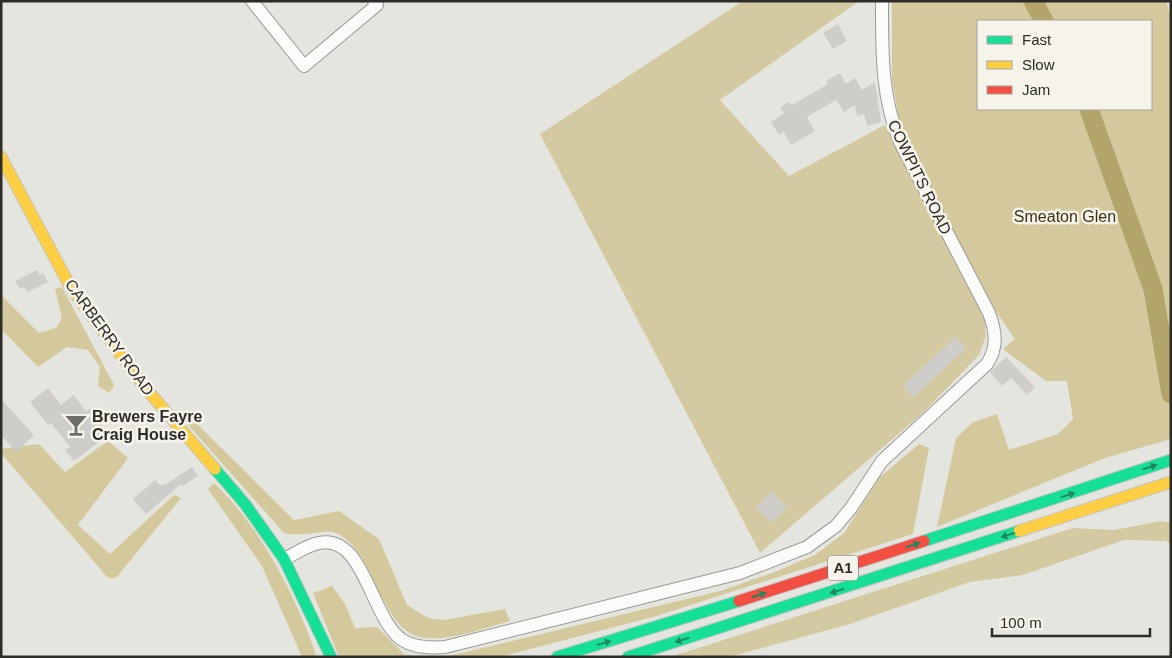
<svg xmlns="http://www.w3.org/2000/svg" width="1172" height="658" viewBox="0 0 1172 658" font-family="Arial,sans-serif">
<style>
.green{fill:#d4caa1}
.forest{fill:#d4c99c;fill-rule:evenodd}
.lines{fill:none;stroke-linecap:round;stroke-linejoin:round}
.river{stroke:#b2a46b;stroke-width:19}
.building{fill:#cecdc9}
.street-casing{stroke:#9a9a96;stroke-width:14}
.fast-casing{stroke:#c3c3c1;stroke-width:13}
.slow-casing{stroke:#c3c3c1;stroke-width:13}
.jam-casing{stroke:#c3c3c1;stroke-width:13}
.street{stroke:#fbfbfa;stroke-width:12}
.fast{stroke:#16e098;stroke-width:11}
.slow{stroke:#ffcf43;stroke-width:11}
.jam{stroke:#f24e42;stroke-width:11}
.oneway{fill:#228660}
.labels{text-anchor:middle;stroke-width:5;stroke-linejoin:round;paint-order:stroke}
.shield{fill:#f6f3ea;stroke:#696863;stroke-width:1}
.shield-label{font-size:15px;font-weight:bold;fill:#2d2c29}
.street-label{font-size:16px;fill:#2d2c29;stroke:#f6f3ea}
.park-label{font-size:16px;fill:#3a310e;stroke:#f6f3ea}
.poi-label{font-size:16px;font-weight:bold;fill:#2d2c29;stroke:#f6f3ea;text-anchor:start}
</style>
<rect width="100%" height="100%" fill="#e5e5e0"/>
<path class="green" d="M 743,1 L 859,1 L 720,100 L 789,176 L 885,125 L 984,314 L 986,336 L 979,355 L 924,412 L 760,553 L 540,134 Z
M 1161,521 L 1166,541 L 1124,540 L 1023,575 L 970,582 L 850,624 L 729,657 L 670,657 L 1073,528 L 1114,530 Z"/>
<path class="forest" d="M 892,1 L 1166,1 L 1171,17 L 1171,439 L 1105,458 L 937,527 L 956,438 L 973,422 L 997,414 L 1009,450 L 1058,434 L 1073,419 L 1067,381 L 1046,381 L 1003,349 L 1015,339 L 993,307 L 900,127 L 892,79 ZM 978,21 L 1151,21 L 1151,109 L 978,109 Z
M 62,287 L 114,385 L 109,393 L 98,386 L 100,367 L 88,350 L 67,347 L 38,367 L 1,329 L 1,295 L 39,333 L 56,328 L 62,318 L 55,289 Z
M 185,412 L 294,520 L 339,511 L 379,539 L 407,605 L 428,618 L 444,620 L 505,609 L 510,621 C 483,628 427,651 404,629 C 390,617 372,578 363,561 C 356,549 347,536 333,532 C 323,530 301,537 284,533 L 181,417 Z
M 108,441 L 128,458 L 78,525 L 110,554 L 174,495 L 181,498 L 116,578 L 108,578 L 1,453 L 1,449 L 39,444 L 65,472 Z
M 919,444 L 929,448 L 913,534 L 653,617 L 499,657 L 445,657 L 720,591 L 772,573 L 815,555 L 844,533 L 880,477 Z
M 214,483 C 261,527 296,597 317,657 L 302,657 L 262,566 L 208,489 Z
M 1161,521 L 1171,523 L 1171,545 L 1166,541 Z
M 332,586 L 345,604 L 355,628 L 377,627 L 404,654 L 417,657 L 339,657 L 313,593 Z"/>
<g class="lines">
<path class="river" d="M 1033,1 L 1044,21
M 1089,109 L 1153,289 L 1171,394"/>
</g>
<path class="building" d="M 838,24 L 847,41 L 833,49 L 823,33 Z
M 840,73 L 846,84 L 855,78 L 862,90 L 875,82 L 881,122 L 867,126 L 864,114 L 857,116 L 855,105 L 844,112 L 836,100 L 807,117 L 815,131 L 791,145 L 784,132 L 779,135 L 771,122 L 784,113 L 780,108 L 789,102 L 792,105 L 828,84 L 826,81 Z
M 37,270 L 40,275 L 43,273 L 48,282 L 27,292 L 24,287 L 20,289 L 15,281 Z
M 955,337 L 966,348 L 913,398 L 903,386 Z
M 1006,357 L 1035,387 L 1027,395 L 1011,378 L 1002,386 L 990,372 Z
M 48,388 L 61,405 L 74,395 L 86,412 L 90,408 L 108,435 L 74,461 L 65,450 L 70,447 L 51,423 L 48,425 L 30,402 Z
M 1,399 L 34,435 L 16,452 L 1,435 Z
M 192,467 L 198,476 L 183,486 L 181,484 L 146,514 L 133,499 L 155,480 L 161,486 L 164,484 L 165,485 Z
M 771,491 L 787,507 L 771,523 L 756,507 Z"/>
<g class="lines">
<defs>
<path id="street" d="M 252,1 L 304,66 L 377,5 L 374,1
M 284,559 C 295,554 307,545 319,543 C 365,533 371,622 404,641 C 416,648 432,648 445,647 L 740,573 L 807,547 L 836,526 L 851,508 L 882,461 L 987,364 C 998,347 996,332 989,313 L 900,142 C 881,97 882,50 882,1"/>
<path id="fast" d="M 215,469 L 245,504 L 284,559 L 331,657
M 924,541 L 1171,460
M 557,657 L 739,601
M 628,657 L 1019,531"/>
<path id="slow" d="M 1,157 L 71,288 L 143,385 L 215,469
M 1019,531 L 1171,482"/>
<path id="jam" d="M 739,601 L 924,541"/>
</defs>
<use href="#street" class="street-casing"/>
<use href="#fast" class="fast-casing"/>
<use href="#slow" class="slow-casing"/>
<use href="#jam" class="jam-casing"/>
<use href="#street" class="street"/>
<use href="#fast" class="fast"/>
<use href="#slow" class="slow"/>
<use href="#jam" class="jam"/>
</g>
<defs><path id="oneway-solid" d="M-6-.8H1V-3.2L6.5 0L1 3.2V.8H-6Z" transform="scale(1.25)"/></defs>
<g class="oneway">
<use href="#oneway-solid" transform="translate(1150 467) rotate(-18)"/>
<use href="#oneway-solid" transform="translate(1068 495) rotate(-18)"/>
<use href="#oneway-solid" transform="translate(1008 535) rotate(162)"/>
<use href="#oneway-solid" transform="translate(913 545) rotate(-18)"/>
<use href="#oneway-solid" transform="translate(837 591) rotate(162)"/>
<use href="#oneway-solid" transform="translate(759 595) rotate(-18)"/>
<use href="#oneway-solid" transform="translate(682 640) rotate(163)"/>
<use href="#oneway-solid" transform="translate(604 643) rotate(-16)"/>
</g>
<defs>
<symbol id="bar-bare" viewBox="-9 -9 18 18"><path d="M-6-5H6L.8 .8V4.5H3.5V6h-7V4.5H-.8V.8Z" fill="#6d6d69" stroke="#f6f3ea" stroke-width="2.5" paint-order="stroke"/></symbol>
</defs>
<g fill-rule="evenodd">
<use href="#bar-bare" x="60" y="409" width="32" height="32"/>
</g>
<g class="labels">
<rect class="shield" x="828" y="555.5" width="30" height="25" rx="4"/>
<g class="shield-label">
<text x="843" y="573">A1</text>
</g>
<g class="street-label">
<text transform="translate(920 177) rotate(64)" y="6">COWPITS ROAD</text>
<text transform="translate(110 337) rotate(54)" y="6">CARBERRY ROAD</text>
</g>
<g class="park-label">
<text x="1065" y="222">Smeaton Glen</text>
</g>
<g class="poi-label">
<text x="92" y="422">Brewers Fayre<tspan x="92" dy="18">Craig House</tspan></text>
</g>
</g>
<rect width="1172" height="658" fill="none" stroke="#2d2c29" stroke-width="5"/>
<rect x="977" y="20" width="175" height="90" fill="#f6f3ea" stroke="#a6a39d"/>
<rect x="987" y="36" width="25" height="8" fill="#16e098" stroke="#a6a39d"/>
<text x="1022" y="45" font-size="15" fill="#2d2c29">Fast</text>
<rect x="987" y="61" width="25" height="8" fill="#ffcf43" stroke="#a6a39d"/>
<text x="1022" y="70" font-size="15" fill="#2d2c29">Slow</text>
<rect x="987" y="86" width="25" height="8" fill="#f24e42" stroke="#a6a39d"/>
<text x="1022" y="95" font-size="15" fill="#2d2c29">Jam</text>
<path d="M992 628v8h158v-8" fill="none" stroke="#2d2c29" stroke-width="2.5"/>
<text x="1000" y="628" font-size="15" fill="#2d2c29" stroke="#f6f3ea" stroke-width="4" paint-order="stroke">100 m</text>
</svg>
